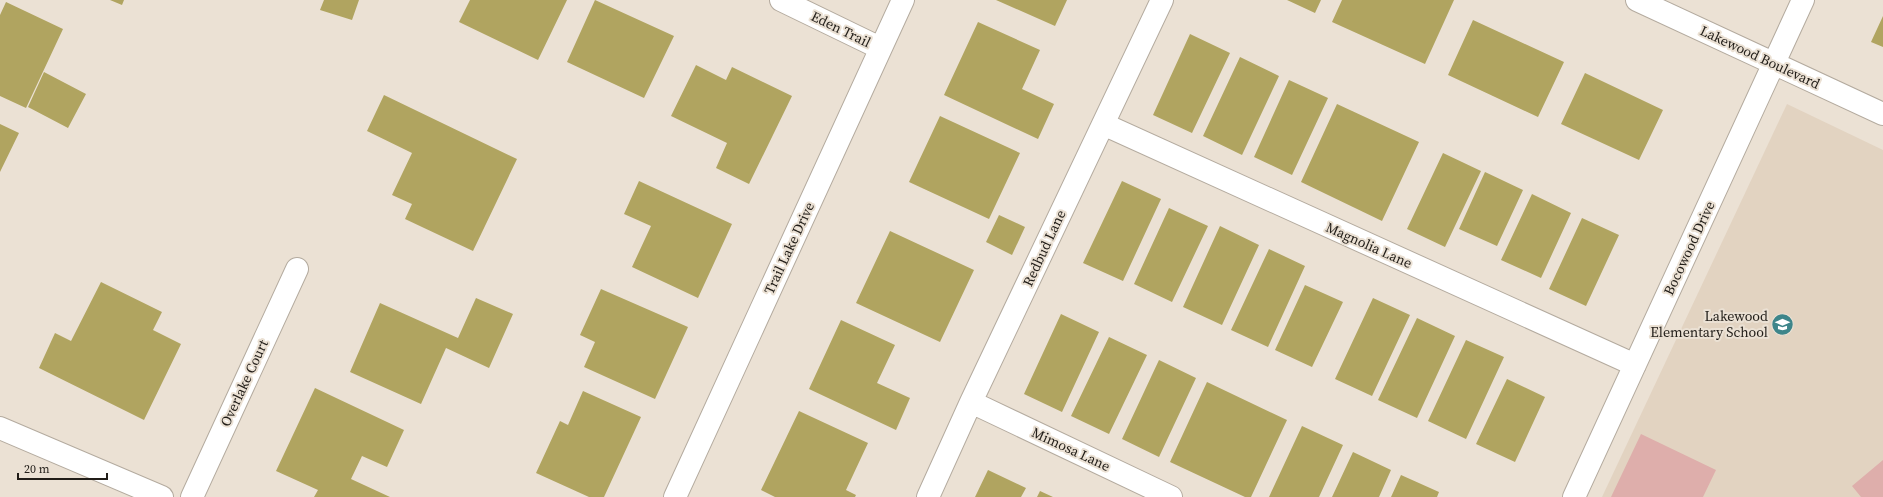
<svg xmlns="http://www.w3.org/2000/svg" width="1883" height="497" viewBox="0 0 1883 497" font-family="'Source Serif 4',serif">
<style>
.built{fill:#e2d3c1}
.green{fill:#deaeab}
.building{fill:#b0a460}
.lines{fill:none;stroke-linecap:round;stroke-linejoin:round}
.minor-casing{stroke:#b4ab9f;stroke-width:24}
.minor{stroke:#fff;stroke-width:22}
.labels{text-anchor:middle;stroke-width:4;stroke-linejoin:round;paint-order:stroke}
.street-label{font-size:14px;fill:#211d18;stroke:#ebe1d4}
.poi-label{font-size:14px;fill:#211d18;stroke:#ebe1d4;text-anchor:end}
</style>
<rect width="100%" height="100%" fill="#ebe1d4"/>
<path class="built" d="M 1787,104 L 1883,150 L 1883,497 L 1602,497 Z"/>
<path class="green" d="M 1641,434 L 1716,470 L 1703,497 L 1611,497 Z
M 1883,460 L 1883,497 L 1861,497 L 1852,486 Z"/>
<path class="building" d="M 110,0 L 124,0 L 122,5 Z
M 324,0 L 359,0 L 352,20 L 320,10 Z
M 470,0 L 567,0 L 538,60 L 459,22 Z
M 595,0 L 674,36 L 644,98 L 567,62 Z
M 996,0 L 1067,0 L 1055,26 Z
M 1287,0 L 1321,0 L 1315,13 Z
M 1342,0 L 1454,0 L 1425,64 L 1332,22 Z
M 6,2 L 63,29 L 26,108 L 0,96 L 0,15 Z
M 1883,16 L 1883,47 L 1871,42 Z
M 1473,20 L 1564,62 L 1538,117 L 1448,75 Z
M 978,22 L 1040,50 L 1022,89 L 1054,104 L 1038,139 L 944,95 Z
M 1190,34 L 1230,53 L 1192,133 L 1153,115 Z
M 1240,57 L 1279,76 L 1242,155 L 1203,136 Z
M 696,65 L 726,80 L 732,67 L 792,96 L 749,184 L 716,168 L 727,143 L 671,116 Z
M 44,72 L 86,94 L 68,128 L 28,107 Z
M 1585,73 L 1663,110 L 1639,160 L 1561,124 Z
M 1289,80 L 1328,98 L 1292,175 L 1254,157 Z
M 384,95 L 517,159 L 473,251 L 405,219 L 412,204 L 392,195 L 412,153 L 367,131 Z
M 1337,104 L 1419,142 L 1382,221 L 1301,182 Z
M 940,116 L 1020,153 L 989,219 L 909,182 Z
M 0,124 L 19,133 L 0,172 Z
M 1443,153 L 1481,171 L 1445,247 L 1407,229 Z
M 1485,172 L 1523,190 L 1497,246 L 1459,229 Z
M 639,181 L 732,224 L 698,298 L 632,267 L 651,226 L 624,214 Z
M 1122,181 L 1161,199 L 1123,281 L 1083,263 Z
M 1532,194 L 1571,213 L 1541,278 L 1501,260 Z
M 1169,208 L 1208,226 L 1172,302 L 1134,284 Z
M 999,215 L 1025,227 L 1012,255 L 986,242 Z
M 1582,218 L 1619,235 L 1586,306 L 1549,289 Z
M 1220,226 L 1259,245 L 1222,325 L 1183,307 Z
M 890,231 L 974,270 L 940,342 L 856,303 Z
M 1269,249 L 1305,266 L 1268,347 L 1231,330 Z
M 101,282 L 162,312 L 153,330 L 181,344 L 144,420 L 39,368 L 55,333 L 71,341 Z
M 1305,285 L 1343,302 L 1312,367 L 1275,350 Z
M 601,289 L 688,327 L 655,399 L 584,367 L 595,342 L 580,335 Z
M 476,298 L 513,314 L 489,368 L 446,348 L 421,404 L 350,372 L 380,303 L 458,338 Z
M 1373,298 L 1410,315 L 1372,396 L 1335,379 Z
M 1061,314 L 1099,332 L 1062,412 L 1024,394 Z
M 1417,318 L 1455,336 L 1417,418 L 1378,400 Z
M 841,320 L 895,345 L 877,383 L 910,398 L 896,430 L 809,389 Z
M 1109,337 L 1147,355 L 1109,434 L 1071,416 Z
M 1466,340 L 1504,357 L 1466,439 L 1428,421 Z
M 1159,360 L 1196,378 L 1159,457 L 1122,439 Z
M 1507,379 L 1545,397 L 1515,462 L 1476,444 Z
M 1207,382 L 1287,420 L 1251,497 L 1245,497 L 1170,462 Z
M 315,388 L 404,430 L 387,467 L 362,456 L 351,479 L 390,497 L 314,497 L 318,490 L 276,471 Z
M 583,391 L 641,417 L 604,497 L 589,497 L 536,473 L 560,421 L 568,425 Z
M 799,411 L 868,443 L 846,490 L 856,495 L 855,497 L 775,497 L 761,490 Z
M 1302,426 L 1343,445 L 1319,497 L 1269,497 Z
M 1353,452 L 1391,470 L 1379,497 L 1332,497 Z
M 988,470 L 1026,488 L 1021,497 L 975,497 Z
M 1401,475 L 1439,492 L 1437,497 L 1391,497 Z
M 1040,491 L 1053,497 L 1037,497 Z"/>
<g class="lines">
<defs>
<path id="minor" d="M 781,0 L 880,48
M 1637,0 L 1883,114
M 1103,124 L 1635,365
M 971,402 L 1171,497
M 0,428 L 162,497
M 192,497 L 297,269
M 675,497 L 903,0
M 928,497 L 971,402 L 1162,0
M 1574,497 L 1803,0"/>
</defs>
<use href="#minor" class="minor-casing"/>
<use href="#minor" class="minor"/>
</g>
<defs>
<symbol id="school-disc" viewBox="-11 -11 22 22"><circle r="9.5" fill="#3d858a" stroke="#ebe1d4"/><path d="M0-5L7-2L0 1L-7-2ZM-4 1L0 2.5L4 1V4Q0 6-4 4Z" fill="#fff"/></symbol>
</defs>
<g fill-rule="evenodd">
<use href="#school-disc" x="1770" y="312" width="25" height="25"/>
</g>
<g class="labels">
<g class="street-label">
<text transform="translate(841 29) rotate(26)" y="5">Eden Trail</text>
<text transform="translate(1760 57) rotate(25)" y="5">Lakewood Boulevard</text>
<text transform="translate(1369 245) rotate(24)" y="5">Magnolia Lane</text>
<text transform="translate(789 248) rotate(-65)" y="5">Trail Lake Drive</text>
<text transform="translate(1044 248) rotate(-65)" y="5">Redbud Lane</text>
<text transform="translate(1689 248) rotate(-65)" y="5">Bocowood Drive</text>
<text transform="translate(244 383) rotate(-65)" y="5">Overlake Court</text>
<text transform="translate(1071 449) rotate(25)" y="5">Mimosa Lane</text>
</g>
<g class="poi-label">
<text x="1768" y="321">Lakewood<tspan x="1768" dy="16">Elementary School</tspan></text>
</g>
</g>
<path d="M18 473v6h89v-6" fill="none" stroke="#211d18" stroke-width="2"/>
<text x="24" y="473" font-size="12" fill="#211d18" stroke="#ebe1d4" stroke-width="3" paint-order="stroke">20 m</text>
</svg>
